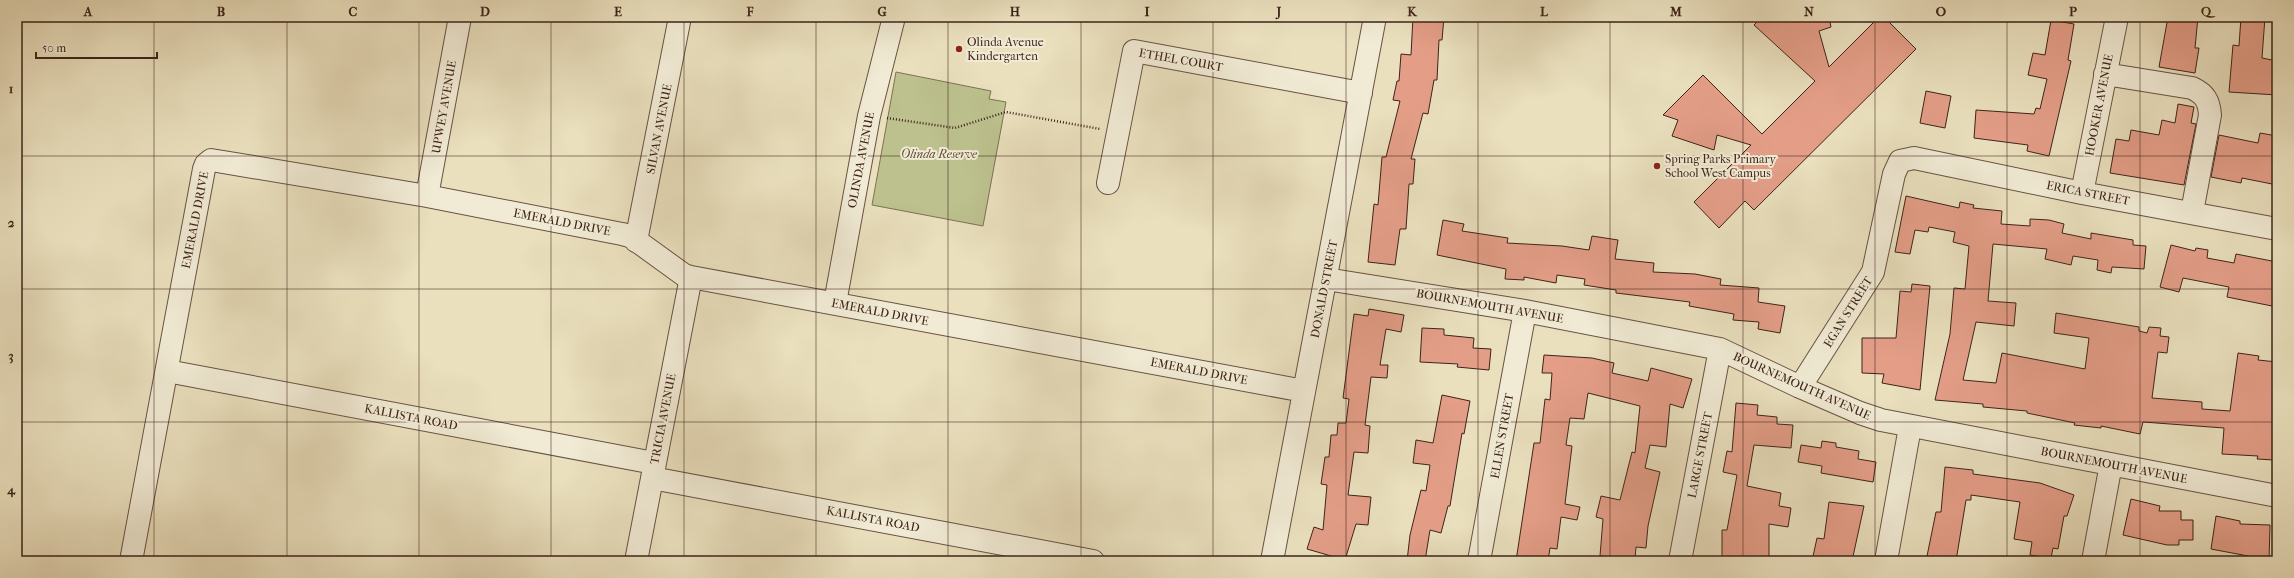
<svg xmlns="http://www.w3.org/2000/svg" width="2294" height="578" viewBox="0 0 2294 578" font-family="'IM FELL French Canon',serif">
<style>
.green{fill:#bcc18e;stroke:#7d7254}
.building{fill:#e49e88;stroke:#3e2319}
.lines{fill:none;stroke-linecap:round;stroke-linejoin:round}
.minor-casing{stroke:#695242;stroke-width:24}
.path{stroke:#3e2319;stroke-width:2.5;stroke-dasharray:1 2;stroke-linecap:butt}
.minor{stroke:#f1ebd5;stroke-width:22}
.grid{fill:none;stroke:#3e2319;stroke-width:1;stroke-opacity:0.55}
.poi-dot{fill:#8f2418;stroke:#f1ebd5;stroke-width:1.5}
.labels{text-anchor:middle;stroke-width:4;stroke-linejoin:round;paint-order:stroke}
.poi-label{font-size:12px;fill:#3e2319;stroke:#f1ebd5;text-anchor:start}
.street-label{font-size:12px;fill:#3e2319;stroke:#f1ebd5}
.park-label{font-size:12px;font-style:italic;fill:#5e4a36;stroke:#f1ebd5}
.neatline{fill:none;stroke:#3e2319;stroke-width:1.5}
.grid-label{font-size:13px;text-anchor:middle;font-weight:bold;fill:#3e2319}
</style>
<rect width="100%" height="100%" fill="#eae0be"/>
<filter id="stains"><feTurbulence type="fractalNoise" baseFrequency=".005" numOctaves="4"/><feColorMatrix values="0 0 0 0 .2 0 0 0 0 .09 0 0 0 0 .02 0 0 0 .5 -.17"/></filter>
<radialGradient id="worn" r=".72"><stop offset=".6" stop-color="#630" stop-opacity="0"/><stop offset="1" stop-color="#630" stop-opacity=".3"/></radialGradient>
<path class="green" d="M 896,72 L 991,91 L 989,99 L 1006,102 L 983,226 L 872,205 Z"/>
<path class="building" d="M 1413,17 L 1444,17 L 1442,40 L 1439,40 L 1437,80 L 1434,80 L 1428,114 L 1423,113 L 1411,159 L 1415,159 L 1413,184 L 1409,184 L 1406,229 L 1400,229 L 1395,265 L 1368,262 L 1374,204 L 1378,205 L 1382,157 L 1386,157 L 1400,101 L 1393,100 L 1397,81 L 1399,81 L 1401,54 L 1411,55 Z
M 1762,17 L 1829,17 L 1831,27 L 1819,31 L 1829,67 L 1879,17 L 1884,17 L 1916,49 L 1754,210 L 1745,201 L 1719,228 L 1694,202 L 1751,145 L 1717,135 L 1714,150 L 1672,136 L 1678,120 L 1663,115 L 1703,75 L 1762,134 L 1815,81 L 1754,25 Z
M 2168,17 L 2198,17 L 2195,48 L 2199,48 L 2195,73 L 2159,67 Z
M 2241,17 L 2265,17 L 2262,58 L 2277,61 L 2277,95 L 2229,92 L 2233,45 L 2239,46 Z
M 2051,20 L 2074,24 L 2068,60 L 2071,61 L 2049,156 L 2027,151 L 2028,145 L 1974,138 L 1976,110 L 2034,114 L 2036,108 L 2040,109 L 2047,79 L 2028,75 L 2033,53 L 2045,55 Z
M 1926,91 L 1951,96 L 1945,128 L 1920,123 Z
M 2178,104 L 2194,107 L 2191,123 L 2196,124 L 2184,185 L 2110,173 L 2116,139 L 2129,141 L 2131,130 L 2159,135 L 2162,120 L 2175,123 Z
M 2260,133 L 2277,136 L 2277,185 L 2242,178 L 2241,183 L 2211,177 L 2219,135 L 2258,143 Z
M 1906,196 L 1959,208 L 1960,202 L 1974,205 L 1973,208 L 2002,211 L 2001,224 L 2030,226 L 2030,219 L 2049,220 L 2064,224 L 2062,233 L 2091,239 L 2091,233 L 2133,240 L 2133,245 L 2146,246 L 2144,269 L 2112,267 L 2111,273 L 2097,270 L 2098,260 L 2073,256 L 2071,265 L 2045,259 L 2047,249 L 1993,244 L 1988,301 L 2016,303 L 2014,326 L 1976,322 L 1963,380 L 1996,383 L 2002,353 L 2085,369 L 2089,338 L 2054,333 L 2056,313 L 2139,327 L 2139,331 L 2147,333 L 2149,327 L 2161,328 L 2160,336 L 2169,337 L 2167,353 L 2158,352 L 2152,398 L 2202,402 L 2202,409 L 2230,411 L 2238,353 L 2259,356 L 2258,360 L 2277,362 L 2274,460 L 2257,459 L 2258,456 L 2222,454 L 2224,428 L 2143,422 L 2140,434 L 2101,426 L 2101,428 L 2074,425 L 2075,423 L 2027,413 L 2027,411 L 1983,407 L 1983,404 L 1935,400 L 1950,334 L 1954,288 L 1965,289 L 1969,246 L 1953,242 L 1955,232 L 1929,227 L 1928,232 L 1915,230 L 1910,254 L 1895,252 Z
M 1443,220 L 1464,224 L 1462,231 L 1508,238 L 1507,243 L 1562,246 L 1589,250 L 1592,236 L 1618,240 L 1615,259 L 1654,263 L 1653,272 L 1695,274 L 1721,279 L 1720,285 L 1759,288 L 1758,302 L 1785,306 L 1780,333 L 1758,329 L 1759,322 L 1733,320 L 1734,314 L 1689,306 L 1690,302 L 1616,293 L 1616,290 L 1584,285 L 1585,279 L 1557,275 L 1556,283 L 1524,277 L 1524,280 L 1505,279 L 1506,269 L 1437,255 Z
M 2171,245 L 2195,251 L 2196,248 L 2208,250 L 2207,258 L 2234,263 L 2236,254 L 2277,262 L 2277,307 L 2227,297 L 2229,287 L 2183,278 L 2179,292 L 2160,287 Z
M 1912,284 L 1930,286 L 1920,390 L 1882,383 L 1884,374 L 1862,373 L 1862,338 L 1896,338 L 1900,291 L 1911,292 Z
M 1369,309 L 1404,315 L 1401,332 L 1386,329 L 1380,365 L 1388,365 L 1387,378 L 1371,377 L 1365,425 L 1370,426 L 1368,453 L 1354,452 L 1348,495 L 1371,497 L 1368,525 L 1356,524 L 1345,560 L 1307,549 L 1314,527 L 1323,530 L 1327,485 L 1321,484 L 1325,457 L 1329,457 L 1331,435 L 1337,435 L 1338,423 L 1346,423 L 1349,399 L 1343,398 L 1354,314 L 1368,316 Z
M 1422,328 L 1444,329 L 1444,335 L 1474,338 L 1473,348 L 1491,349 L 1489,370 L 1457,367 L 1458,364 L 1420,362 Z
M 1544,355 L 1592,358 L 1614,363 L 1612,373 L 1648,381 L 1651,368 L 1692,379 L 1683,408 L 1670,404 L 1666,447 L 1650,445 L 1645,468 L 1660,472 L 1648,526 L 1646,548 L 1636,547 L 1635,559 L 1600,556 L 1603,519 L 1596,517 L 1601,496 L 1620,500 L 1632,452 L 1635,453 L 1640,406 L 1588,393 L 1584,419 L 1570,418 L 1566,445 L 1572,446 L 1565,504 L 1580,507 L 1577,520 L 1561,517 L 1557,549 L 1550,548 L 1548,561 L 1516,561 L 1534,443 L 1540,443 L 1545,399 L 1550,400 L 1552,373 L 1542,373 Z
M 1442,395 L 1470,401 L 1464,434 L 1462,433 L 1450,506 L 1448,506 L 1441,533 L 1430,530 L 1425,561 L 1407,561 L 1410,535 L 1421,490 L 1426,491 L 1430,465 L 1413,463 L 1416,440 L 1433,443 Z
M 1736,403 L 1758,405 L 1757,415 L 1777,417 L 1777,424 L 1793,425 L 1791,448 L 1754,445 L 1747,486 L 1781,493 L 1779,506 L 1791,508 L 1788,527 L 1769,524 L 1769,561 L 1722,561 L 1722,530 L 1727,530 L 1737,475 L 1723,472 L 1727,451 L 1732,452 Z
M 1822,441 L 1836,443 L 1836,447 L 1859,451 L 1858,459 L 1876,462 L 1873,482 L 1821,473 L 1822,466 L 1798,462 L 1801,445 L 1821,448 Z
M 1945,467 L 1973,470 L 1973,474 L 2040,483 L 2074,495 L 2067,516 L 2064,516 L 2058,549 L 2053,548 L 2051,558 L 2030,555 L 2032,542 L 2014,539 L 2020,502 L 1971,495 L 1971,500 L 1966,500 L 1956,561 L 1926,561 L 1936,512 L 1941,512 Z
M 2131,499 L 2160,506 L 2159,511 L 2181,511 L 2181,520 L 2193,520 L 2193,540 L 2179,540 L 2179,545 L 2167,545 L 2123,535 Z
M 1829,502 L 1864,506 L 1852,561 L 1812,561 L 1817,538 L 1824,539 Z
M 2216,516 L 2240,521 L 2240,524 L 2270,525 L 2269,561 L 2248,561 L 2248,556 L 2211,549 Z"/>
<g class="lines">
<defs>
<path id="minor" d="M 2105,74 L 2192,88 C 2205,94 2209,101 2210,115 L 2192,212
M 1108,183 L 1134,51 L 1361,93
M 2082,193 L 2117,17
M 427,196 L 460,17
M 636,241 L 680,17
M 1326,279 L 1525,311 L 1720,349 L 1800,387 L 1860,413 L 1881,420 L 2277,496
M 835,303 L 869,116 L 894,17
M 167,371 L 654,463
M 1800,387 L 1873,272 L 1894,174 L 1900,161 L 1914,158 L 2082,193 L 2277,229
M 652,478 L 1093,561
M 131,561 L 204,169 L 206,164 L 211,160 L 427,196 L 622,234 L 630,236 L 684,275 L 691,277 L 1304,391
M 636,561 L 691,277
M 1272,561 L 1375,17
M 1479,561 L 1525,311
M 1680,561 L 1720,349
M 1886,561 L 1910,427
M 2093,561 L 2111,464"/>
</defs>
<use href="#minor" class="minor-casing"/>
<path class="path" d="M 887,118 L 955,128 L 1006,112 L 1100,129"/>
<use href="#minor" class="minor"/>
</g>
<path class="grid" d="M 154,17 L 154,561M 287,17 L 287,561M 419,17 L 419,561M 551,17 L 551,561M 684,17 L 684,561M 816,17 L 816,561M 948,17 L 948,561M 1081,17 L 1081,561M 1213,17 L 1213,561M 1346,17 L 1346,561M 1478,17 L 1478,561M 1610,17 L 1610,561M 1743,17 L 1743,561M 1875,17 L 1875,561M 2007,17 L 2007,561M 2140,17 L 2140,561M 17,156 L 2277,156M 17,289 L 2277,289M 17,422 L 2277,422"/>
<g class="poi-dot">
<circle cx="959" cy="49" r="4"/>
<circle cx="1657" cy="166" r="4"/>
</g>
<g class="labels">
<g class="poi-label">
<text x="967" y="46">Olinda Avenue<tspan x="967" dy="14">Kindergarten</tspan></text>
<text x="1665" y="163">Spring Parks Primary<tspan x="1665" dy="14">School West Campus</tspan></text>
</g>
<g class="street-label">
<text transform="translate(1181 60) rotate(10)" y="4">ETHEL COURT</text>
<text transform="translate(2099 105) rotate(-79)" y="4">HOOKER AVENUE</text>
<text transform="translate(444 107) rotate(-80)" y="4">UPWEY AVENUE</text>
<text transform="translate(659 129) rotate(-79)" y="4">SILVAN AVENUE</text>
<text transform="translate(861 160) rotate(-79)" y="4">OLINDA AVENUE</text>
<text transform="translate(2088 193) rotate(11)" y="4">ERICA STREET</text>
<text transform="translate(195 220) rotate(-79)" y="4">EMERALD DRIVE</text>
<text transform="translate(562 222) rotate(11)" y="4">EMERALD DRIVE</text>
<text transform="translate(1324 289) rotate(-79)" y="4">DONALD STREET</text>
<text transform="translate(1490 306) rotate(10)" y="4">BOURNEMOUTH AVENUE</text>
<text transform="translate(880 312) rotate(11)" y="4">EMERALD DRIVE</text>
<text transform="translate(1848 312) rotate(-58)" y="4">EGAN STREET</text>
<text transform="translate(1199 371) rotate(11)" y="4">EMERALD DRIVE</text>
<text transform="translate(1802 386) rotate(24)" y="4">BOURNEMOUTH AVENUE</text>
<text transform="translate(411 417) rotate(11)" y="4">KALLISTA ROAD</text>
<text transform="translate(663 419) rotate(-79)" y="4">TRICIA AVENUE</text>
<text transform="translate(1502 436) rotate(-80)" y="4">ELLEN STREET</text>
<text transform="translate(1700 455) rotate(-79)" y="4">LARGE STREET</text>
<text transform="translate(2114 465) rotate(11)" y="4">BOURNEMOUTH AVENUE</text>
<text transform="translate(873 519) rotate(11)" y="4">KALLISTA ROAD</text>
</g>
<g class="park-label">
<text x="939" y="158">Olinda Reserve</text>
</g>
</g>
<rect width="2294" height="578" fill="none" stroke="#eae0be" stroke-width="44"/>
<path d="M36 52v6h121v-6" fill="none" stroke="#3e2319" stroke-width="2"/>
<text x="42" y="52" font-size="12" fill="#3e2319" stroke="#f1ebd5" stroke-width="3" paint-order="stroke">50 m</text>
<rect x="22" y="22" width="2250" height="534" class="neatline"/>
<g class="grid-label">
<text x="88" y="16">A</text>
<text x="221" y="16">B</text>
<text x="353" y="16">C</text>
<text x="485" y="16">D</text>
<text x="618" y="16">E</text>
<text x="750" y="16">F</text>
<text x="882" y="16">G</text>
<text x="1015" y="16">H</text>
<text x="1147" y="16">I</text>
<text x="1279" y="16">J</text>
<text x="1412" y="16">K</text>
<text x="1544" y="16">L</text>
<text x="1676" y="16">M</text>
<text x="1809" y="16">N</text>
<text x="1941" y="16">O</text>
<text x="2073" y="16">P</text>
<text x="2206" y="16">Q</text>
<text x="11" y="93">1</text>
<text x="11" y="227">2</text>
<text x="11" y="360">3</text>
<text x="11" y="494">4</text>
</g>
<rect width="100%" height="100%" filter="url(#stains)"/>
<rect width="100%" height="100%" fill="url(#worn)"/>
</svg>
